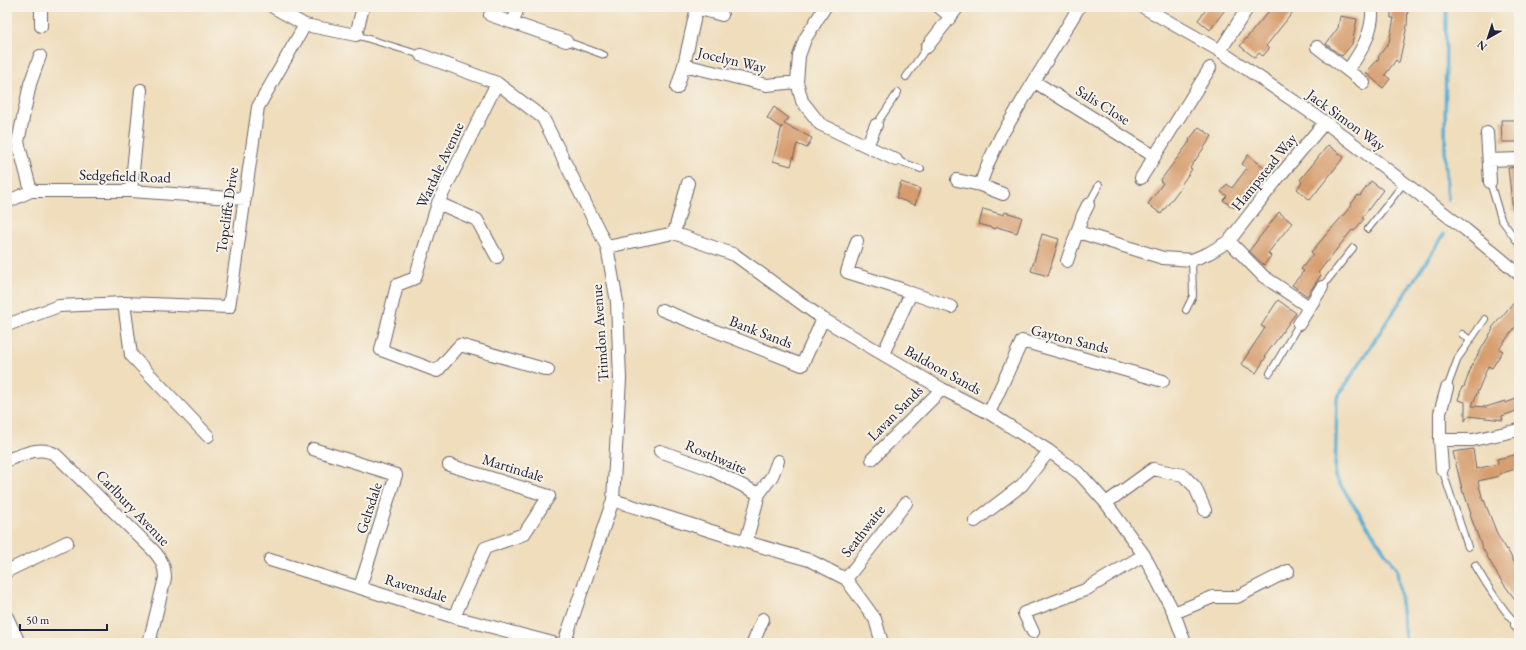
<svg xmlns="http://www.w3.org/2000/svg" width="1526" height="650" viewBox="0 0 1526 650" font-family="'EB Garamond',serif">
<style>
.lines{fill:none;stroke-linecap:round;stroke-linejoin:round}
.stream{stroke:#54acd1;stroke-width:3.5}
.building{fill:#d69c6d}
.service-casing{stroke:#6a6368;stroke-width:8}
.minor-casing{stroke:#6a6368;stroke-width:14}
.service{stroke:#fff;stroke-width:6}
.minor{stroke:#fff;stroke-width:12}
.labels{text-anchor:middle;stroke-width:4;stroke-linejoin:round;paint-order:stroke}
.street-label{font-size:15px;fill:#22223b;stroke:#f7f3e8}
</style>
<rect width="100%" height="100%" fill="#f7f3e8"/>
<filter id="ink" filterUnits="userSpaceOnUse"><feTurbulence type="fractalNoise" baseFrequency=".025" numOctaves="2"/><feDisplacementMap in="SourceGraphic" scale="8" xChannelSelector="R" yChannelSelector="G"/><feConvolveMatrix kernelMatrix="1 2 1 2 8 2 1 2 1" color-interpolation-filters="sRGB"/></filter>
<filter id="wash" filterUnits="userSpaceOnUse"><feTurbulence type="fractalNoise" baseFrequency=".012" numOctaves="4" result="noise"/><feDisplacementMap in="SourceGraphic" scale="16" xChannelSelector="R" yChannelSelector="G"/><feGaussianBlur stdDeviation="0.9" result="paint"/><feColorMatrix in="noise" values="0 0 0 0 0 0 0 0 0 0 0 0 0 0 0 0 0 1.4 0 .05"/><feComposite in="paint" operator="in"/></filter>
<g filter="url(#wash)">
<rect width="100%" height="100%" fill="#efddbc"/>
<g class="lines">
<path class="stream" d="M 1446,7 L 1445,161 L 1448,199
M 1406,643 L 1397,570 L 1335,477 L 1337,398 L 1444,234"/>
</g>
<g id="blocks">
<path class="building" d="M 1208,7 L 1227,7 L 1210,30 L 1198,20 Z
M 1272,7 L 1297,7 L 1266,46 L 1269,49 L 1263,56 L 1259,53 L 1255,58 L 1240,46 Z
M 1391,7 L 1408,7 L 1407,26 L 1399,63 L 1396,60 L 1385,75 L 1390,79 L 1383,88 L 1366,73 L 1379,58 L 1378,57 L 1389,42 L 1394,18 L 1391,18 Z
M 1340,16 L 1357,19 L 1352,44 L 1342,56 L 1326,44 L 1338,28 Z
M 774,107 L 789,118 L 784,124 L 812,138 L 807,148 L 797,144 L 791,166 L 773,161 L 782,126 L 781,128 L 767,118 Z
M 1501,120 L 1518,120 L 1518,142 L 1502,142 Z
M 1199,127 L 1212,136 L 1190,168 L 1192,169 L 1181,185 L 1182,186 L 1161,214 L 1148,204 L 1163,183 L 1160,181 L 1190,141 L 1189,140 Z
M 1328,145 L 1344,157 L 1310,200 L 1297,189 L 1302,182 L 1300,180 Z
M 1248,155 L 1265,168 L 1256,181 L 1254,179 L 1234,208 L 1223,200 L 1227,196 L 1221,192 L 1227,184 L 1232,188 L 1247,168 L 1242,164 Z
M 1519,167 L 1519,210 L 1513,211 L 1508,168 Z
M 1371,181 L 1383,190 L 1362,218 L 1364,219 L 1354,231 L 1352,230 L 1318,273 L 1321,275 L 1307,296 L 1292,285 L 1304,271 L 1301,269 L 1313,254 L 1311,252 L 1352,205 L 1351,204 L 1358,195 L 1360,196 Z
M 901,182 L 920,189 L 915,205 L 896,198 Z
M 983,209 L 1004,215 L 1005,212 L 1022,217 L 1017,233 L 997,227 L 996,229 L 979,224 Z
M 1279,212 L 1292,223 L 1268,253 L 1271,256 L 1264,265 L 1249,251 Z
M 1042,234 L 1059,239 L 1048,276 L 1031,271 Z
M 1278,300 L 1296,313 L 1265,356 L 1266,357 L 1256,373 L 1241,364 L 1265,328 L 1261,326 Z
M 1513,303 L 1519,309 L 1519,322 L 1499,349 L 1503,351 L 1492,368 L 1488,366 L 1472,406 L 1486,407 L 1505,401 L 1505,403 L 1519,398 L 1519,410 L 1502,416 L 1503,420 L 1468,416 L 1465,421 L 1465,402 L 1458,400 L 1462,387 L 1464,387 L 1471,368 L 1470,368 L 1493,329 L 1492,328 Z
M 1473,449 L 1476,469 L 1498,464 L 1497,459 L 1519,454 L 1519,468 L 1499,474 L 1499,476 L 1478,481 L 1483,501 L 1484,500 L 1498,536 L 1506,550 L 1507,549 L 1519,571 L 1519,605 L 1498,576 L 1482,547 L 1470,515 L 1471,514 L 1464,493 L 1463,493 L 1453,452 Z"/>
</g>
</g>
<g filter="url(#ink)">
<use href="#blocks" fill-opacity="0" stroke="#6a6368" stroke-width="1"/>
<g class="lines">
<defs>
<path id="service" d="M 356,35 L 421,55
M 566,41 L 604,55
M 906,77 L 927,47
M 876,125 L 898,92
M 896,160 L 921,169
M 1490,182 L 1501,219 L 1519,244
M 1088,205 L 1099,185
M 1368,229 L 1404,183
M 1322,287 L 1353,248
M 1186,310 L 1193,296 L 1192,260
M 1462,334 L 1470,340
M 1270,373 L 1299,324
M 1447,388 L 1458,358 L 1485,319
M 1442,469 L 1468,547
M 1475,565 C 1487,586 1500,606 1517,625"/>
<path id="minor" d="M 273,7 L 305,25 L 356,35 L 363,7
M 825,7 L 805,39 L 799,56 L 797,82 L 802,101 L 820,124 L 896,160
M 939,7 L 950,16
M 1143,7 L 1220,51 L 1325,122 L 1466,230 L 1519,274
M 696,8 L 722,15
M 490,15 L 566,41
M 513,23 L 518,7
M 41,26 L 41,7
M 927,47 L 958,7
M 1317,47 L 1364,83
M 1220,51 L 1248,7
M 421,55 L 497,83 L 543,118 L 607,247 L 617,302 L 620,379 L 613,500 L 564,643
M 684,65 L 767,85 L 797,82
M 1348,70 C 1361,52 1374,31 1372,7
M 1035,82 L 1154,156
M 497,83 L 438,203 L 415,278 L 397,285 L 381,350 L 437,371 L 460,345 L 548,370
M 677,88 L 684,65 L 697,7
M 1487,133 L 1490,182
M 867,146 L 876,125
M 1489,160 L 1519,159
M 1141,178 L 1210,68
M 957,180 L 980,185 L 1003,194
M 980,185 L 989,161 L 1001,136 L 1079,7
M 31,191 L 18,142 L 30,84 L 40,56
M 131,191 L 141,90
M 7,202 L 31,191 L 131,191 L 245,199
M 438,203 L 477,220 L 497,257
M 1078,232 L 1163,258 L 1192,260 L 1209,253 L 1229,241 L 1278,178 L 1325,122
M 674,233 L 688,183
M 857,241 L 847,272 L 901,289 L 911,293 L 883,354
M 1229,241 L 1263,276 L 1309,307
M 607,247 L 674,233 L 735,255 L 823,319 L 942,389 L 989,413 L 1049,451 L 1080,474 L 1106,503 L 1144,555 L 1174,613 L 1185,643
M 1067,261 L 1083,215 L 1088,205
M 911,293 L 951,307
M 124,303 L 229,307 L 258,107 L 305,25
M 662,310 L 802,365 L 823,319
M 1299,324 L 1322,287
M 7,325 L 59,306 L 124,303 L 131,355 L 208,436
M 989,413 L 1022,341 L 1163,381
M 1440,440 L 1473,440 L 1519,430
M 313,449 L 396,475 L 360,587
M 660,451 L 710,469 L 759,494 L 746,542
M 872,459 L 942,389
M 7,460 C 24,454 40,445 56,455 L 153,550 C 161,559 165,566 165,578 L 149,643
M 449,465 L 549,496 L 524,534 L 485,548 L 454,617
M 1442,469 L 1440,440 L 1440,413 L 1447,388
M 759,494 L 772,476 L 778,461
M 613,500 L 746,542 L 809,560 L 846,579 L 875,619 L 882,643
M 1106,503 L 1153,469 L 1183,475 L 1195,487 L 1205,510
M 975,521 L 1022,485 L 1049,451
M 270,560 L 454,617 L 553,643
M 7,571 L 67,542
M 846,579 L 906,503
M 1174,613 L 1213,597 L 1237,597 L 1288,571
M 7,617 L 19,643
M 1517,625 L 1519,626
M 1033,632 L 1024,613 L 1085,590 L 1144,555
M 753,643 L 763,619"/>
</defs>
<use href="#service" class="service-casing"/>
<use href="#minor" class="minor-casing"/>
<use href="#service" class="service"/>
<use href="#minor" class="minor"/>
</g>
</g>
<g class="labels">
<g class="street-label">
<text transform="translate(732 60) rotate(13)" y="5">Jocelyn Way</text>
<text transform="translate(1103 105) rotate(32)" y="5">Salis Close</text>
<text transform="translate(1346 120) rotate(36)" y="5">Jack Simon Way</text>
<text transform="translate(440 165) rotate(-65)" y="5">Wardale Avenue</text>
<text transform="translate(1264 172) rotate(-51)" y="5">Hampstead Way</text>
<text transform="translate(125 176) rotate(2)" y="5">Sedgefield Road</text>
<text transform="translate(227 210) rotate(-82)" y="5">Topcliffe Drive</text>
<text transform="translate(761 332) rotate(21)" y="5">Bank Sands</text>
<text transform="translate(600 333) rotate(-94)" y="5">Trimdon Avenue</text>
<text transform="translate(1070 339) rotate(14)" y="5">Gayton Sands</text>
<text transform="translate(943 370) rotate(29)" y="5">Baldoon Sands</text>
<text transform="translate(895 413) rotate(-45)" y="5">Lavan Sands</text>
<text transform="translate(716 457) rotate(23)" y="5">Rosthwaite</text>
<text transform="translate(513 468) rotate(17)" y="5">Martindale</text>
<text transform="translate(133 508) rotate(46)" y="5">Carlbury Avenue</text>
<text transform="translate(369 508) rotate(-72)" y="5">Geltsdale</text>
<text transform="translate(863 531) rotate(-52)" y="5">Seathwaite</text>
<text transform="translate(416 588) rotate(17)" y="5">Ravensdale</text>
</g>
</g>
<rect width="1526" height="650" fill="none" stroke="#f7f3e8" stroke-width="24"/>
<g transform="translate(1488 38) rotate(219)" stroke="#f7f3e8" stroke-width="3" paint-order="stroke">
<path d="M0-3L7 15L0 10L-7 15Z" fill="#22223b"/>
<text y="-6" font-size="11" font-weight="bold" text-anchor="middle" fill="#22223b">N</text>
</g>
<path d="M20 624v6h87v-6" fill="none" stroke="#22223b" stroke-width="2"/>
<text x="26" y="624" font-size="12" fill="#22223b" stroke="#f7f3e8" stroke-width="3" paint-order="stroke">50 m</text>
</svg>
